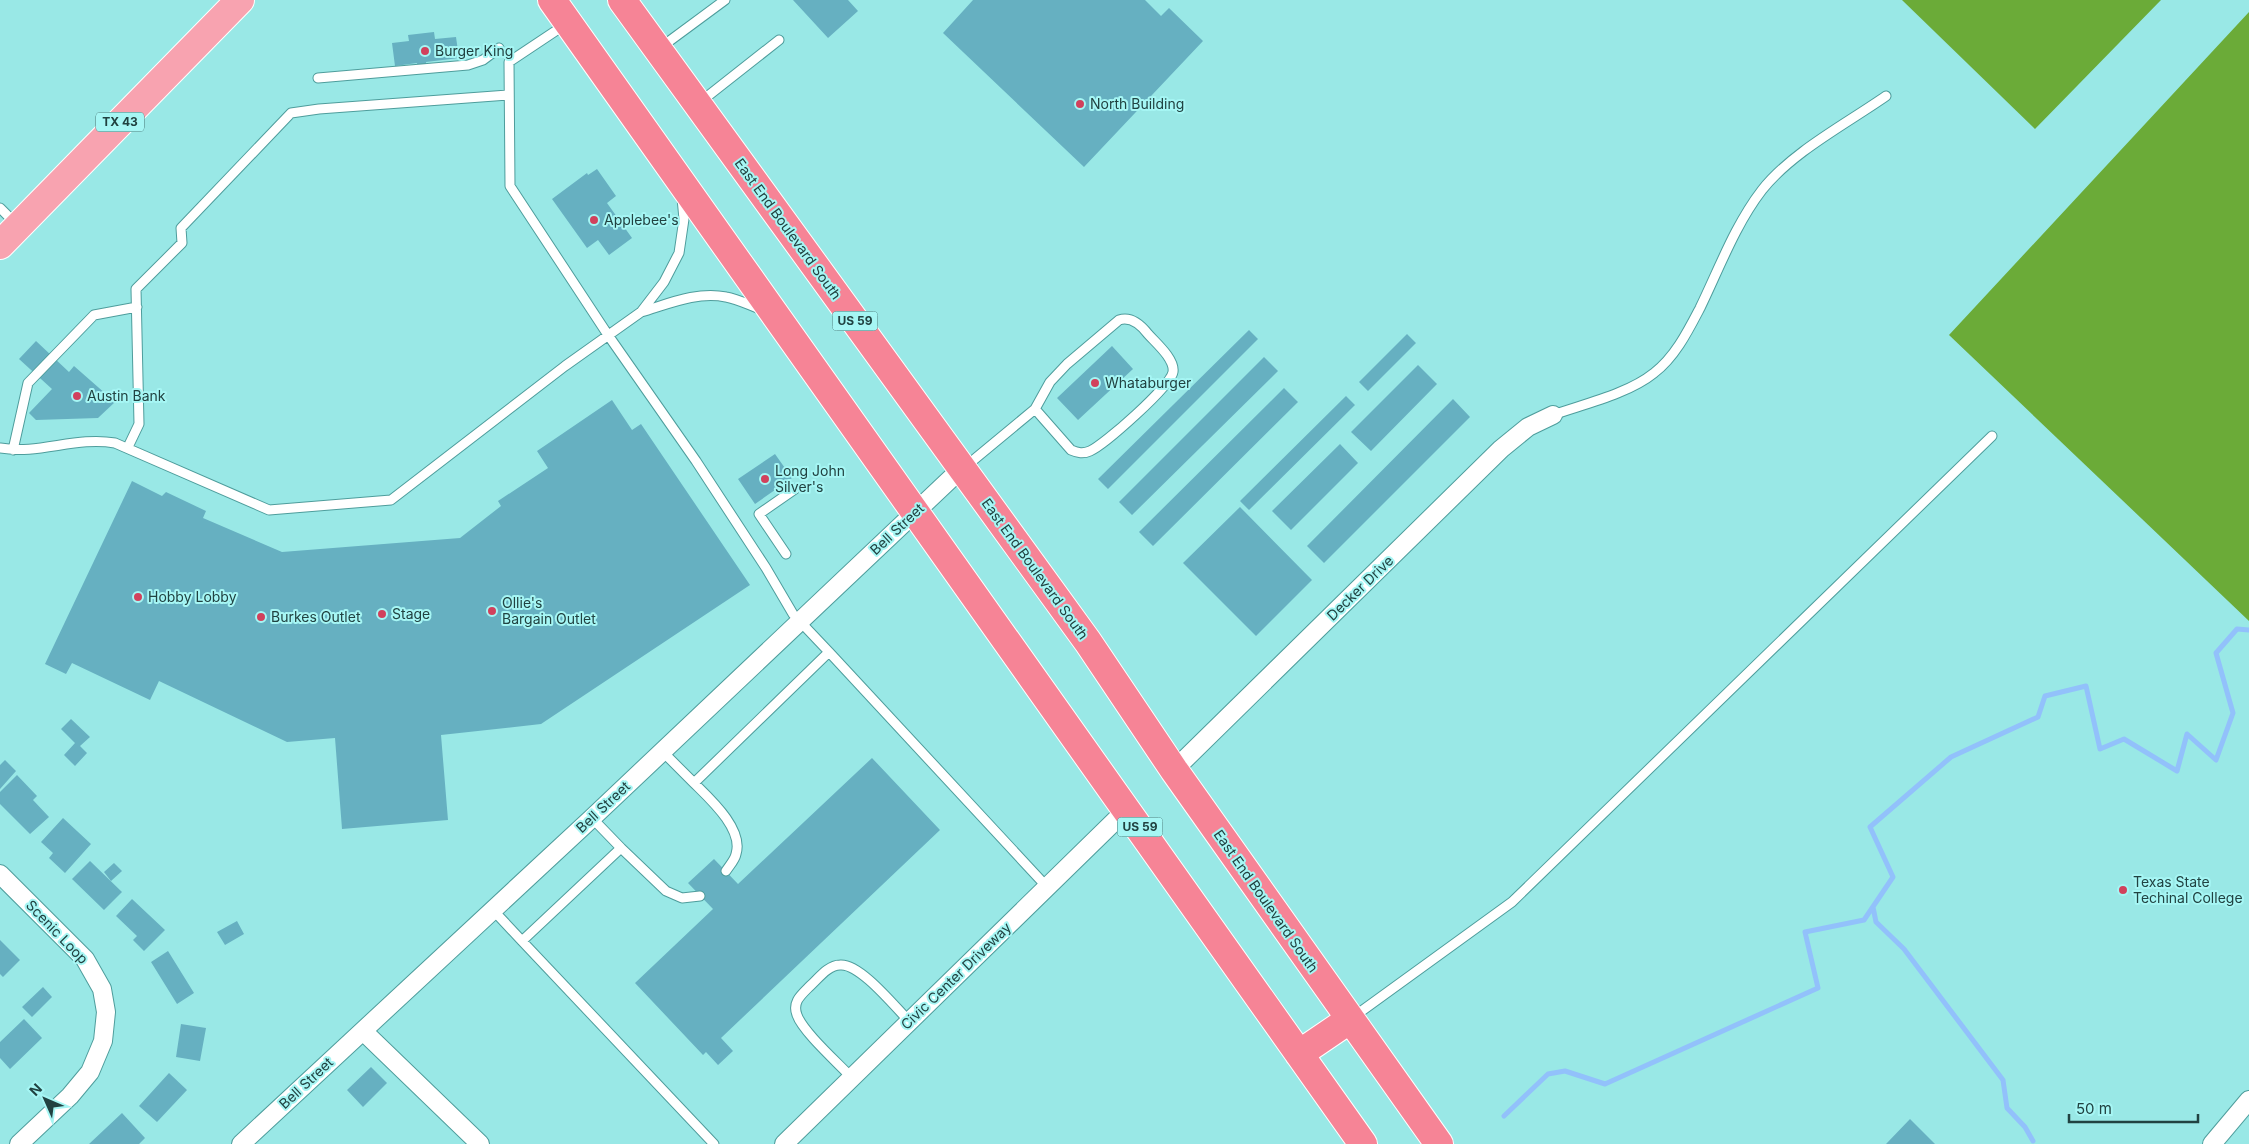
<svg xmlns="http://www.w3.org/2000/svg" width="2249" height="1144" viewBox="0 0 2249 1144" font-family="Inter,sans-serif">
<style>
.forest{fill:#6bab38}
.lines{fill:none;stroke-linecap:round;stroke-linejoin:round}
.stream{stroke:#92c1fb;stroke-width:5}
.building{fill:#66b0c1}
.service-casing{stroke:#4e9d9c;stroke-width:11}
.minor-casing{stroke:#4e9d9c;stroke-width:20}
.primary-casing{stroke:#fff;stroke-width:30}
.trunk-casing{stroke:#fff;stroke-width:30}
.service{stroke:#fff;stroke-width:9}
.minor{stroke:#fff;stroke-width:18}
.primary{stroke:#f8a3b0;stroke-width:28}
.trunk{stroke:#f68496;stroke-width:28}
.poi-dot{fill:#d1415c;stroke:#a6f6f4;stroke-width:2}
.labels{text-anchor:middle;stroke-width:4;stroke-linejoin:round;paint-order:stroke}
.shield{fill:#a6f6f4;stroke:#497877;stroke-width:1}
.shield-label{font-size:12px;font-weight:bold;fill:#214241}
.poi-label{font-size:14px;fill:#214241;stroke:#a6f6f4;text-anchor:start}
.street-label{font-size:14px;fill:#214241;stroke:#a6f6f4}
</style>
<rect width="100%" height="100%" fill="#99e8e6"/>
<path class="forest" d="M 1902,0 L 2161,0 L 2035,129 Z
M 2249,12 L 2249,621 L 1949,335 Z"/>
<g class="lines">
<path class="stream" d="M 1873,907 L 1876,922 L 1904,949 L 2003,1080 L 2007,1108 L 2025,1127 L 2033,1141
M 1504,1116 L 1548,1074 L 1565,1071 L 1605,1084 L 1818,988 L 1805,932 L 1864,920 L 1893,877 L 1870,827 L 1951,757 L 2038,717 L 2045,696 L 2086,686 L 2100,749 L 2124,739 L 2177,771 L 2187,734 L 2216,760 L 2233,713 L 2216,653 L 2237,629 L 2249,630"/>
</g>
<path class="building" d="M 793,0 L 848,0 L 858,11 L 828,38 Z
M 973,0 L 1145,0 L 1161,16 L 1169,8 L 1203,41 L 1084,167 L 943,33 Z
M 434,32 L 435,39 L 456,37 L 459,58 L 426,62 L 427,70 L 418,70 L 417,63 L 395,66 L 392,43 L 409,41 L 408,35 Z
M 597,169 L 616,196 L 607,203 L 632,238 L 609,255 L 598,240 L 587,248 L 552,199 L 587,173 L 588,175 Z
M 1249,330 L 1258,339 L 1108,489 L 1098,479 Z
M 1407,334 L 1416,343 L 1368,391 L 1359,382 Z
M 36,341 L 69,372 L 74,366 L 115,402 L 98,418 L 36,420 L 29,413 L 52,389 L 19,359 Z
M 1112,346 L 1133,369 L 1078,420 L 1057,398 Z
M 1264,357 L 1278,371 L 1132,515 L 1119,502 Z
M 1418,365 L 1437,384 L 1371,451 L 1351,432 Z
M 1284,388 L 1298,402 L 1153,546 L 1139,532 Z
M 1346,396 L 1355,405 L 1249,510 L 1240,501 Z
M 1453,399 L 1470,417 L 1324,563 L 1307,546 Z
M 612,400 L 632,430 L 641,424 L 750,585 L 541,724 L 441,735 L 448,820 L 342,829 L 335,738 L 287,742 L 159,681 L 150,700 L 72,663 L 66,674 L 45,664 L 132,481 L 162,496 L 166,492 L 206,511 L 203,518 L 282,552 L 460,538 L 501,506 L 498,501 L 548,468 L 537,451 Z
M 1340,444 L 1358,463 L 1291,530 L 1272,511 Z
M 775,454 L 792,478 L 755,504 L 738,479 Z
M 1240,507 L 1312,580 L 1256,636 L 1183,563 Z
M 71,719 L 90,737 L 80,746 L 87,753 L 75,766 L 64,755 L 75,743 L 61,729 Z
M 872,758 L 940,830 L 721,1038 L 733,1051 L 718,1065 L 706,1052 L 703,1055 L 635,983 L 713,909 L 688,883 L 714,859 L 738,884 Z
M 5,760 L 16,771 L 0,789 L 0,765 Z
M 17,775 L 37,796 L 33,800 L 49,817 L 30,834 L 0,804 L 0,792 Z
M 63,818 L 91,844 L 65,873 L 49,858 L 53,853 L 41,842 Z
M 90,861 L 122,892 L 104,910 L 72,879 Z
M 114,863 L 122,871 L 111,881 L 104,872 Z
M 132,899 L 165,930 L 144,951 L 133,940 L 137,936 L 116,916 Z
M 237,921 L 244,934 L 225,945 L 217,932 Z
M 0,940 L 20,960 L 3,977 L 0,974 Z
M 168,951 L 194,993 L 177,1004 L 151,962 Z
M 43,987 L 52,997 L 32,1017 L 22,1007 Z
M 24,1019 L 42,1038 L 10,1069 L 0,1058 L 0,1042 Z
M 181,1024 L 206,1028 L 200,1061 L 176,1057 Z
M 371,1067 L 387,1083 L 363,1107 L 347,1090 Z
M 169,1073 L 187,1090 L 157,1122 L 139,1106 Z
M 122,1113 L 145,1138 L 139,1144 L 89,1144 Z
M 1910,1119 L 1935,1144 L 1886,1144 Z"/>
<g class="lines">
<defs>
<path id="service" d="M 566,24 L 509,62 L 510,186 L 608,335 L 696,461 L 766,568 L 793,614 L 829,652 L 694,783 L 662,751
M 660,48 L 725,0
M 318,78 L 468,65 L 483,60 L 499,48
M 699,103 L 779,40
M 0,208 L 16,224
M 641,312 C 668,304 697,291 726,297 C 738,299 751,306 763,310
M 1553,415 C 1584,404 1628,394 1654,373 C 1675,357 1688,331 1700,308 C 1719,269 1735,225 1762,190 C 1792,152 1846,124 1886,96
M 128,447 L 139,424 L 136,289 L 182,243 L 181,228 L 291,113 L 319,109 L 508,95
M 0,448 C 39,455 76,436 115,443 L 269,510 L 391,500 L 565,366 L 641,312 L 664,282 L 679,253 L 684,219 L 682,198
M 13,450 L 28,383 L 94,315 L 137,307
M 965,467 L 1035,409 L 1050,382 L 1067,364 L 1119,320 C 1131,316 1141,325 1148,334 C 1156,343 1175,359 1173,372 C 1171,386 1104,445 1090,451 C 1083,454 1078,453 1071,450 L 1035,409
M 786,554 L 759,514 L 795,489
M 829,652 L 1047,887
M 694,783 C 709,798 744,829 736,854 C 735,860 729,866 726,871
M 621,848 L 666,891 L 682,898 L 700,896
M 493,910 L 522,941 L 621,848 L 592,818
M 522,941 L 714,1144
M 1352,1018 L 1512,902 L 1992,436
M 852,1078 C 838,1063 803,1032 797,1015 C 792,1002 801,995 810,986 C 818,979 828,965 840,965 C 860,963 895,1007 910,1022"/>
<path id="minor" d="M 1174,770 L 1501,449 L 1528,427 L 1553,415
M 0,874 L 85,959 L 102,989 L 106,1012 L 103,1041 L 90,1072 L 70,1096 L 19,1144
M 363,1031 L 480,1144
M 241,1144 L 592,818 L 962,468
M 784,1144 L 1127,809
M 2212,1144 L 2249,1100"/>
<path id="primary" d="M 0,245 L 240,0"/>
<path id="trunk" d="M 552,0 L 1363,1144
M 622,0 L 1088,642 L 1174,770 L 1439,1144
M 1299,1054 L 1349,1020"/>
</defs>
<use href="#service" class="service-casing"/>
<use href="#minor" class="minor-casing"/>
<use href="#primary" class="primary-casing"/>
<use href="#trunk" class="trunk-casing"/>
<use href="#service" class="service"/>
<use href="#minor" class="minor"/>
<use href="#primary" class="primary"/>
<use href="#trunk" class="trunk"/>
</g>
<g class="poi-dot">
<circle cx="425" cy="51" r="5"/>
<circle cx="1080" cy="104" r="5"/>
<circle cx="594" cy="220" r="5"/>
<circle cx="1095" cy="383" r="5"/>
<circle cx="77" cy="396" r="5"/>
<circle cx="765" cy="479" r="5"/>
<circle cx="138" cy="597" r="5"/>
<circle cx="492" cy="611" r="5"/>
<circle cx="382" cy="614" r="5"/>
<circle cx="261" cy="617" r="5"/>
<circle cx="2123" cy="890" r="5"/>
</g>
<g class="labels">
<g class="shield">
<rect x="96" y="112.5" width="48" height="19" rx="4"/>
<rect x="832.5" y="311.5" width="45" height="19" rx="4"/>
<rect x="1117.5" y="817.5" width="45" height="19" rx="4"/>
</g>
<g class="shield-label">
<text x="120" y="126">TX 43</text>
<text x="855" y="325">US 59</text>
<text x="1140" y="831">US 59</text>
</g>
<g class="poi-label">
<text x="435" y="56">Burger King</text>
<text x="1090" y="109">North Building</text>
<text x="604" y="225">Applebee's</text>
<text x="1105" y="388">Whataburger</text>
<text x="87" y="401">Austin Bank</text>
<text x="775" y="476">Long John<tspan x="775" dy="16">Silver's</tspan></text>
<text x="148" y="602">Hobby Lobby</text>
<text x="502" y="608">Ollie's<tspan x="502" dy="16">Bargain Outlet</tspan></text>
<text x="392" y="619">Stage</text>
<text x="271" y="622">Burkes Outlet</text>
<text x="2133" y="887">Texas State<tspan x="2133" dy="16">Techinal College</tspan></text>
</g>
<g class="street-label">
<text transform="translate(788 229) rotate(54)" y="5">East End Boulevard South</text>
<text transform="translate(897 529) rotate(-43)" y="5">Bell Street</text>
<text transform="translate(1035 569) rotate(54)" y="5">East End Boulevard South</text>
<text transform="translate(1360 588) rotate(-44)" y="5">Decker Drive</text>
<text transform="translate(603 807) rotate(-43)" y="5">Bell Street</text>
<text transform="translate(1266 901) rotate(55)" y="5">East End Boulevard South</text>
<text transform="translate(57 932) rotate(46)" y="5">Scenic Loop</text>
<text transform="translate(956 976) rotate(-44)" y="5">Civic Center Driveway</text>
<text transform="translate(306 1083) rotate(-43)" y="5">Bell Street</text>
</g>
</g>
<g transform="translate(45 1099) rotate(315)" stroke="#a6f6f4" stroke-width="4" paint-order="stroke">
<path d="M0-4L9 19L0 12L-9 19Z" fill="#214241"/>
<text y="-8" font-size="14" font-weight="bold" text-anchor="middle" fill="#214241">N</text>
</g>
<path d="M2069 1114v8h129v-8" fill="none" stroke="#214241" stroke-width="2.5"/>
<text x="2076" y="1114" font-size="15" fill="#214241" stroke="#a6f6f4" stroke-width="4" paint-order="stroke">50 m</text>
</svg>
